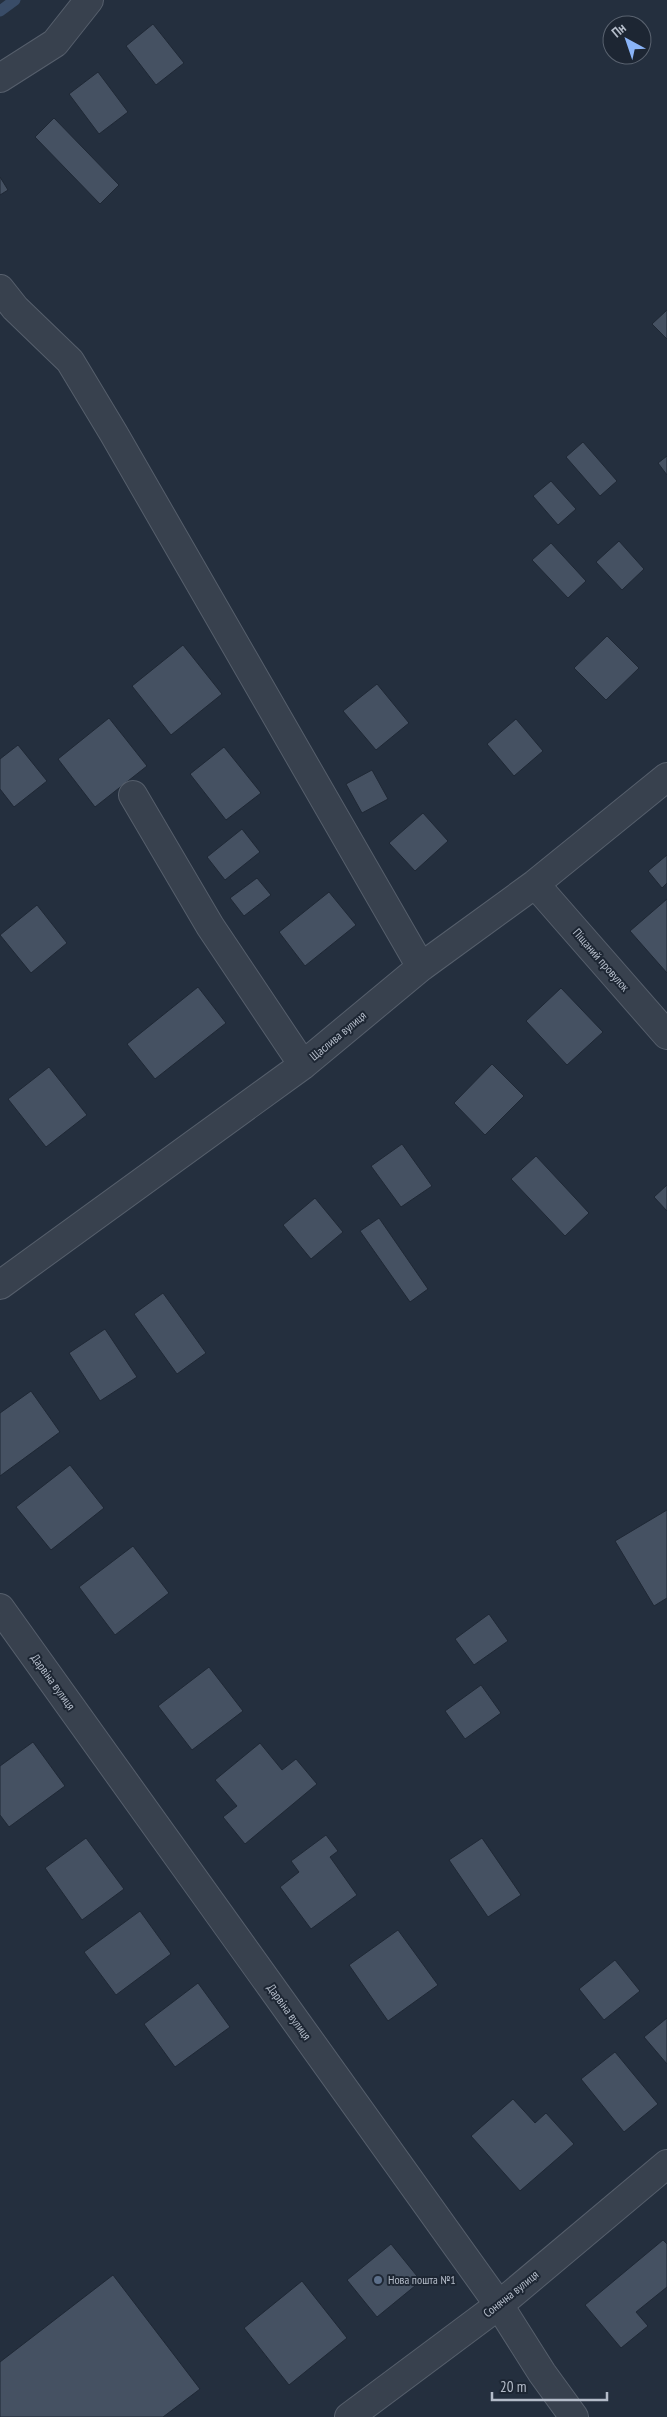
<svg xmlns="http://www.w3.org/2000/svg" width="667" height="2417" viewBox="0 0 667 2417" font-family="'PT Sans Narrow',sans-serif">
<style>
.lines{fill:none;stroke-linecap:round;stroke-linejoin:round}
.stream{stroke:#394c67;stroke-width:11}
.building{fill:#455162;stroke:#1f2835}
.street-casing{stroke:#565f6c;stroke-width:30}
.street{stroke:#38414e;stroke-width:28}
.service-dot{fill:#5c6f8a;stroke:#1d2633;stroke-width:2}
.labels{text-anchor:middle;stroke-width:4;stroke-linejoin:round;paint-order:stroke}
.street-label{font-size:12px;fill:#b4bcc9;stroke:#1d2633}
.poi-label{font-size:12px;fill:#b4bcc9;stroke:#1d2633;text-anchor:start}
</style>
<rect width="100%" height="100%" fill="#242f3e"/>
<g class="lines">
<path class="stream" d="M 0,11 L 15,0"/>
</g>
<path class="building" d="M 153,24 L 184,63 L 156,85 L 126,46 Z
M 98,72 L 128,112 L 99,134 L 69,94 Z
M 54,118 L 119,185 L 100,204 L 35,137 Z
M 0,177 L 8,190 L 0,195 Z
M 667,310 L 667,339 L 652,324 Z
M 583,442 L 617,481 L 600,496 L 566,457 Z
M 667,456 L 667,475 L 658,463 Z
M 551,481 L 576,509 L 558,525 L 533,496 Z
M 619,541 L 644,569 L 622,590 L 596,562 Z
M 551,543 L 586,581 L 568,598 L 532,560 Z
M 607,636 L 639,668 L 606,700 L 574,668 Z
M 183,645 L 222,694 L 171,735 L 132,686 Z
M 377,684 L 409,723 L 376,750 L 343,711 Z
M 109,718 L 147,766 L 95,807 L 58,759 Z
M 516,719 L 543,751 L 514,776 L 487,744 Z
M 18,745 L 47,781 L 14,807 L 0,789 L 0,759 Z
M 224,747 L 261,793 L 226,820 L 190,774 Z
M 372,770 L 388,799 L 362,813 L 346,784 Z
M 423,813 L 448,841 L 415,871 L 389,843 Z
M 242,829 L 260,852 L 225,880 L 207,857 Z
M 667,855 L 667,883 L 662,888 L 648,871 Z
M 257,878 L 271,895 L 244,916 L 230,898 Z
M 329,892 L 356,925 L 305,966 L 279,932 Z
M 667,899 L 667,973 L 630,931 Z
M 37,905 L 67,943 L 31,973 L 0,935 Z
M 198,987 L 226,1023 L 155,1079 L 127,1044 Z
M 561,988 L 603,1032 L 567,1065 L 526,1021 Z
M 492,1064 L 524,1096 L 485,1135 L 454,1103 Z
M 49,1067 L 87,1115 L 46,1147 L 8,1099 Z
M 402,1144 L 432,1186 L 401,1207 L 371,1166 Z
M 536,1156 L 589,1213 L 565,1236 L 511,1179 Z
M 667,1185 L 667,1211 L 654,1197 Z
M 315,1198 L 343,1232 L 311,1259 L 283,1225 Z
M 379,1218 L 428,1289 L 410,1302 L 360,1231 Z
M 163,1293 L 206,1353 L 177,1374 L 134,1314 Z
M 105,1329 L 137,1377 L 100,1401 L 69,1353 Z
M 31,1391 L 60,1432 L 0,1476 L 0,1413 Z
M 70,1465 L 104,1508 L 51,1550 L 16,1507 Z
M 667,1510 L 667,1598 L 654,1606 L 615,1541 Z
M 133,1546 L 169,1593 L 115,1635 L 79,1587 Z
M 489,1614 L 508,1641 L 474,1665 L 455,1639 Z
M 209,1667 L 243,1711 L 192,1750 L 158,1706 Z
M 481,1685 L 501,1713 L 465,1739 L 445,1711 Z
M 33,1742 L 65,1786 L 9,1827 L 0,1815 L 0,1766 Z
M 260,1743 L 282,1770 L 296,1759 L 317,1784 L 245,1844 L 223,1817 L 237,1806 L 215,1780 Z
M 326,1835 L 338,1851 L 330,1857 L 357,1895 L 311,1929 L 280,1887 L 299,1872 L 291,1861 Z
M 86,1838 L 124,1889 L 82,1920 L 45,1868 Z
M 482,1838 L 521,1895 L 488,1917 L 449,1860 Z
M 140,1911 L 171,1954 L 116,1995 L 84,1952 Z
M 398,1930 L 438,1985 L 388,2021 L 349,1965 Z
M 615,1960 L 640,1991 L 604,2020 L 579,1989 Z
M 198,1983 L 230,2027 L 175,2067 L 144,2024 Z
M 667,2018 L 667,2064 L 644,2037 Z
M 615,2052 L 658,2104 L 624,2132 L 581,2079 Z
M 513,2099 L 535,2123 L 546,2113 L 574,2144 L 520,2191 L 471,2136 Z
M 663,2240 L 667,2244 L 667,2287 L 636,2312 L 648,2326 L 621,2348 L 585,2305 Z
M 391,2244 L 421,2281 L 377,2317 L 347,2280 Z
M 113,2275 L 200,2389 L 163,2417 L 0,2417 L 0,2362 Z
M 302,2281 L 347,2338 L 289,2385 L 244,2328 Z"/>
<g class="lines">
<defs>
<path id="street" d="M 0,78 L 55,43 L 89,0
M 0,289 L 15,308 L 70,361 L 114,434 L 421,967
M 133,795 L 210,926 L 303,1065
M 535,884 L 667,1035
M 0,1285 L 303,1065 L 421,967 L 535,884 L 667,777
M 0,1608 L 499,2305 L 542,2373 L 574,2417
M 349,2417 L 499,2305 L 667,2164"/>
</defs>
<use href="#street" class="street-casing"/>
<use href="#street" class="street"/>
</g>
<circle class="service-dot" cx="378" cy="2280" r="5"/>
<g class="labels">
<g class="street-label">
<text transform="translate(601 960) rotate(49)" y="4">Піщаний провулок</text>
<text transform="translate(338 1036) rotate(-40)" y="4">Щаслива вулиця</text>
<text transform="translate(53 1682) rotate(54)" y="4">Дарвіна вулиця</text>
<text transform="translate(289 2012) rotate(54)" y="4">Дарвіна вулиця</text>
<text transform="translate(511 2294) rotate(-39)" y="4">Сонячна вулиця</text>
</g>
<g class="poi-label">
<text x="388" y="2284">Нова пошта №1</text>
</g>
</g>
<g transform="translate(627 40) rotate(320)"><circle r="24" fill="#1d2633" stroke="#59626f"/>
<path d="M0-4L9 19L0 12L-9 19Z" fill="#8ab4f8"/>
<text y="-8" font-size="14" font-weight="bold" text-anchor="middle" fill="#b4bcc9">Пн</text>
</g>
<path d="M492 2392v8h115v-8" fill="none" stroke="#b4bcc9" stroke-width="2.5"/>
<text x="500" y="2392" font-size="15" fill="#b4bcc9" stroke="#1d2633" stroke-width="4" paint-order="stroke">20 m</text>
</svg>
